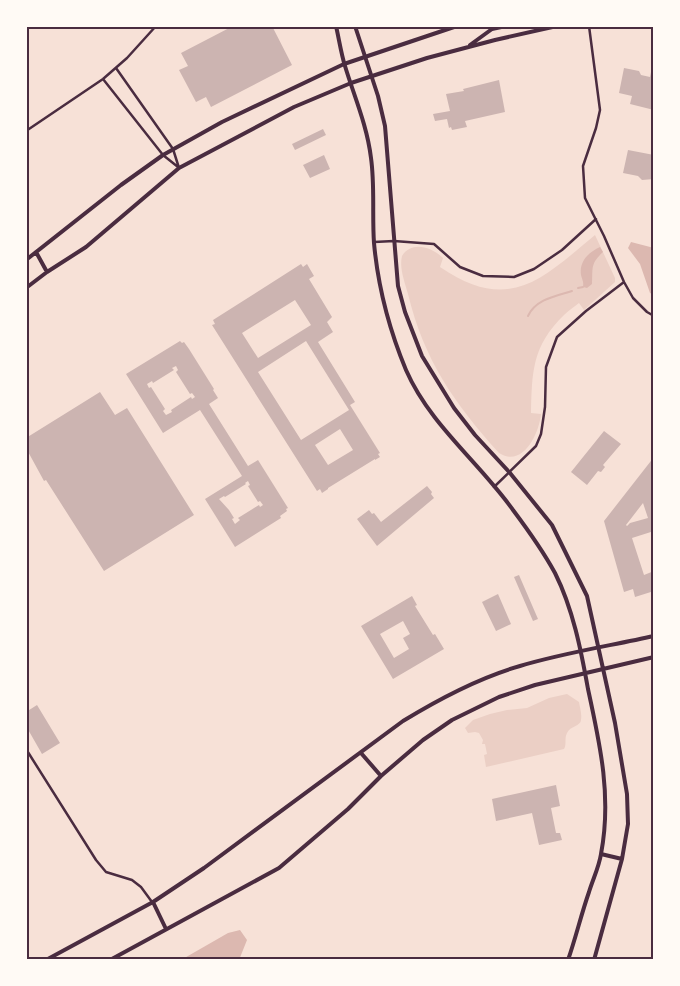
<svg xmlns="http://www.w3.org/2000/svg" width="680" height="986" viewBox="0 0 680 986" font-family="'Sofia Sans Condensed',sans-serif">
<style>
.green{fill:#ebcfc5}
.water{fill:#dcb8b0}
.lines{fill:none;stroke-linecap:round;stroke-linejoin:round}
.stream{stroke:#dcb8b0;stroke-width:2}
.building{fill:#ccb4b1;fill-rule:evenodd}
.minor{stroke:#4a2c40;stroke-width:2.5}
.tertiary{stroke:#4a2c40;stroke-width:4}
.secondary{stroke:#4a2c40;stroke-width:4}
.neatline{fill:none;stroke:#4a2c40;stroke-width:2}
</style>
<rect width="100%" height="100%" fill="#f7e1d7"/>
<path class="green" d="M 595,235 L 615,278 L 615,282 L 584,310 L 579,303 C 574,307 568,311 564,315 C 532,346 532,372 531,413 L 541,414 C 539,434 523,468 499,453 C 454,403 424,360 408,294 C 405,282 399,269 402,256 C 411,241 431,246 443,258 L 440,267 C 509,314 541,280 595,235 Z
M 567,694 L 579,702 C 580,708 582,714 581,720 C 581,726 570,726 567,733 C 564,739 567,744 564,749 L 486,767 L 484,755 L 487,754 L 485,744 L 482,744 L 483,740 L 479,733 L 475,732 L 468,733 L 465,728 L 473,720 L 490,714 L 507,710 L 527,708 L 549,698 Z"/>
<path class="water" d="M 631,242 L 654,248 L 654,295 L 650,293 L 640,264 L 628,248 Z
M 600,247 L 603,252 C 590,264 593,268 592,284 L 587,288 L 583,287 C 584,281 582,280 581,275 C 579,261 589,252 600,247 Z
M 240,930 L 247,940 L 239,960 L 181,960 L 228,933 Z"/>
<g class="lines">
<path class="stream" d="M 578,288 L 583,287
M 528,316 C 536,299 556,296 572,291"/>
</g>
<path class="building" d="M 233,26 L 272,26 L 292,65 L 211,107 L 206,97 L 196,102 L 179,70 L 188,66 L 181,53 Z
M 624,68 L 639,71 L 641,75 L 650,77 L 651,72 L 654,72 L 654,110 L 630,104 L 632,96 L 619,93 Z
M 499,80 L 505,112 L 465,121 L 467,127 L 452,130 L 451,127 L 449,128 L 447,119 L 435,121 L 433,114 L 450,111 L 446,94 L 464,91 L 463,89 Z
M 323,129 L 326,135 L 295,150 L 292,144 Z
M 628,150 L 654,155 L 654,179 L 642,180 L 638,176 L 623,173 Z
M 324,155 L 330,169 L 310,178 L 303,165 Z
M 301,264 L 303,267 L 307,264 L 314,276 L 309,279 L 332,317 L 327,322 L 333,332 L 318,342 L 355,402 L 350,405 L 380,453 L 378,454 L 380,457 L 375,460 L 375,459 L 328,488 L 328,489 L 322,493 L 320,489 L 317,491 L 212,325 L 215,324 L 213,320 ZM 295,300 L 311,325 L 258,358 L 242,333 ZM 306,341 L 349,410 L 301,440 L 258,372 ZM 340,429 L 353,450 L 328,465 L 315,445 Z
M 180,341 L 182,343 L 184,342 L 189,349 L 214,389 L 213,390 L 218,398 L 209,404 L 248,466 L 258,460 L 288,508 L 286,509 L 287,511 L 280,516 L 281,518 L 235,547 L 205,499 L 242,476 L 200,410 L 163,433 L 126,374 ZM 176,366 L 178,370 L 176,372 L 190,394 L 192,393 L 195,397 L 192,399 L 191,397 L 171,410 L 172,412 L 166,415 L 163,411 L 165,409 L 151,387 L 149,388 L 147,384 L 152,381 L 153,383 L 174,370 L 172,368 ZM 248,481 L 250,485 L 248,486 L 258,502 L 260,501 L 263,505 L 260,507 L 259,505 L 238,518 L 240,520 L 235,524 L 232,519 L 234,518 L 229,510 L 219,499 L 224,496 L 225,497 L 246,484 L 245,483 Z
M 100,392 L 115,415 L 127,408 L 194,515 L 104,571 L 46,480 L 44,481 L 26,448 L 26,438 Z
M 604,431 L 621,444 L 603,465 L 605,467 L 601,472 L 598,471 L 587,485 L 571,472 Z
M 654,457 L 654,531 L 632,538 L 644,575 L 654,571 L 654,591 L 635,597 L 633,589 L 624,592 L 604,521 ZM 643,503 L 648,518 L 630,523 L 627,526 L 626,525 Z
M 427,486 L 432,492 L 431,494 L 434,498 L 377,546 L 357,519 L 369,510 L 372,514 L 374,513 L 381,522 Z
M 519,575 L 538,619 L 533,621 L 514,577 Z
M 498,594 L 511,624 L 496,631 L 482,602 Z
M 412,596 L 417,605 L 415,606 L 433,635 L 435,634 L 444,649 L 393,679 L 361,626 ZM 403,621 L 410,634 L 403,638 L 409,649 L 394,658 L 380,634 Z
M 37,705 L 60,743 L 42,754 L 26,726 L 26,712 Z
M 556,785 L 560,806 L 551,808 L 556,833 L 560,833 L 562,840 L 539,845 L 532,813 L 496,821 L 492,799 Z"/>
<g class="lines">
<path class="minor" d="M 589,26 L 600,110 L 596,128 L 583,166 L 585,198 L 604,236 L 624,282 L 633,298 L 647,312 L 654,316
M 116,68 L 173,149 L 179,168
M 103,79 L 163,155 L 178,167
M 26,131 L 103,79 L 127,58 L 156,26
M 374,242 L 394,241 L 434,244 L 460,267 L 483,276 L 514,277 L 534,269 L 562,250 L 596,219
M 494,487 L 536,446 L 541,434 L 545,407 L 546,367 L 557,337 L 586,311 L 624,282
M 26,749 L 96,860 L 106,872 L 132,880 L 141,887 L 152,902"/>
<path class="tertiary" d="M 470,45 L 492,29 L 506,26
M 36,252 L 47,272
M 26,260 L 121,185 L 163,155 L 222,122 L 344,64 L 457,26
M 26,288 L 47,272 L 86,247 L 179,168 L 294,107 L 351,83 L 427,58 L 495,40 L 557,26"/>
<path class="secondary" d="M 336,26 C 339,39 341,53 345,66 C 354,96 367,125 371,158 C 375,186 372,215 374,243 C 378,287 389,329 406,370 C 430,425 479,462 513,510 C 528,530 543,551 555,573 C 573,609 581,650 588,689 C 600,744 612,797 601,854 C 599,867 593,879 589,892 C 581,915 576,937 568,960
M 355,26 L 378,96 L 385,126 L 398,286 L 405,312 L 422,356 L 454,408 L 475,435 L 510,473 L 552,525 L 587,596 L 615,723 L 627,794 L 628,824 L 622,859 L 594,960
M 361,753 L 381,776
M 601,854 L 622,859
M 153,902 L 166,929
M 46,960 L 153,902 L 204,868 L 403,721 C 439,699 478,678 520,666 C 563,653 609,646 654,636
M 110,960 L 279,868 L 348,809 L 381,776 L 423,740 L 452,720 L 499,697 L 535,685 L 654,657"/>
</g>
<rect width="680" height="986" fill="none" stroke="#fffaf5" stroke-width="55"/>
<rect x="28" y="28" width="624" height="930" class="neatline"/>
</svg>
